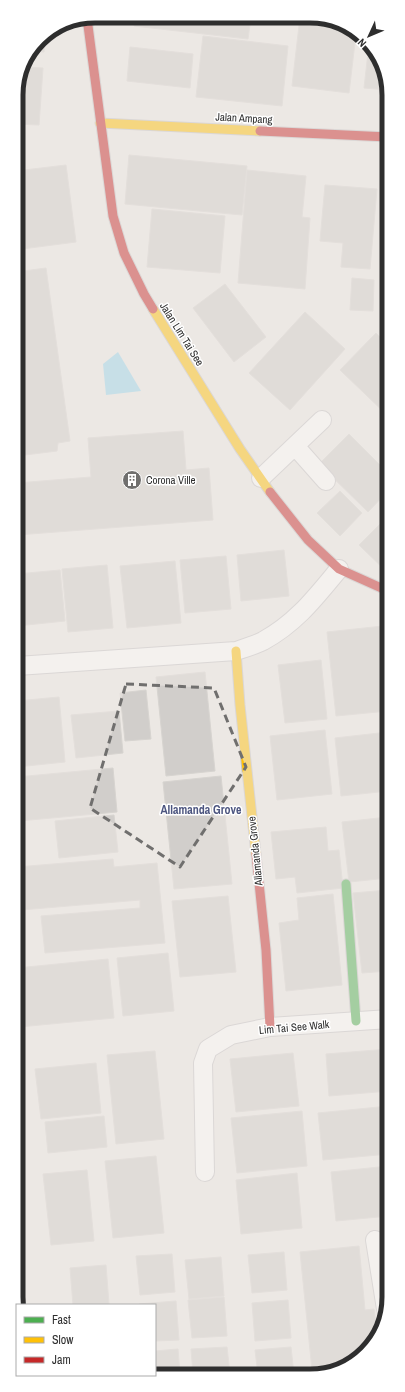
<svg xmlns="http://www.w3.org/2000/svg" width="405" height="1392" viewBox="0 0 405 1392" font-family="'Archivo Narrow',sans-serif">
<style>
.water{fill:#99d6ec}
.building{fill:#d1cecb;stroke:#d7d4d0}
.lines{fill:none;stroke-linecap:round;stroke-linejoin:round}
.street-casing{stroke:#c5c4c5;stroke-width:20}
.fast-casing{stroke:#c5c4c5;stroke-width:11}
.slow-casing{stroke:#c5c4c5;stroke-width:11}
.jam-casing{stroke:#c5c4c5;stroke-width:11}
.street{stroke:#fcfcfb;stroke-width:18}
.fast{stroke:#4caf50;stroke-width:9}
.slow{stroke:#ffc107;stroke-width:9}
.jam{stroke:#c62828;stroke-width:9}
.marked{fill:none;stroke:#706f6e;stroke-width:3;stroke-dasharray:8 5;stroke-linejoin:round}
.labels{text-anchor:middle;stroke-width:3;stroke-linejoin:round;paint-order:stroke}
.street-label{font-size:11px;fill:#2e2e2e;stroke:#fff}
.poi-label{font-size:11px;fill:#2e2e2e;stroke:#fff;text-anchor:start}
.neighbourhood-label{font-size:12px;font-weight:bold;fill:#4d5680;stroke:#fff}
.rim{fill:none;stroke:#2e2e2e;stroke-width:5}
</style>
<rect width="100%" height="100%" fill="#ece8e4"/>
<path class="water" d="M 118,352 L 141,391 L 106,395 L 103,364 Z"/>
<path class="building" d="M 135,16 L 251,17 L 248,39 L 134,26 Z
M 300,17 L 326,18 L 356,34 L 349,93 L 292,86 Z
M 45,35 L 44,52 L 31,51 L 39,39 Z
M 203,36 L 288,46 L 282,106 L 196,97 Z
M 369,44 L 388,80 L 388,90 L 364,88 Z
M 130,47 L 193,54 L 190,88 L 127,81 Z
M 22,67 L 43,68 L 39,125 L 16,124 L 16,90 Z
M 129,155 L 247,166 L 242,215 L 125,204 Z
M 66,165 L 76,242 L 22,249 L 16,206 L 16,171 Z
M 247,170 L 306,176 L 302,217 L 310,218 L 305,289 L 238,283 Z
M 325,185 L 377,189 L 370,269 L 341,267 L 343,243 L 320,241 Z
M 152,209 L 225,216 L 220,273 L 147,267 Z
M 46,268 L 70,441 L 58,443 L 57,451 L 17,456 L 16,272 Z
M 352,278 L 374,280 L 373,311 L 350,310 Z
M 225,284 L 266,337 L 234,362 L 193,308 Z
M 305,312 L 345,349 L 290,410 L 249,373 Z
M 376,333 L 388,345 L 388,416 L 340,370 Z
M 183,431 L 186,470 L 209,468 L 213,520 L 17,535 L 17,483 L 91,477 L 88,438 Z
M 349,434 L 388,473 L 388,491 L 368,512 L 319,464 Z
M 340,491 L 362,513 L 340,536 L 317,513 Z
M 388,516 L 388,573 L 359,545 Z
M 284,550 L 289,596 L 241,601 L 237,555 Z
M 226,556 L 231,609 L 185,613 L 180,560 Z
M 175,561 L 181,623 L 127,628 L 120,566 Z
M 107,565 L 113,628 L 68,632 L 62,569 Z
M 60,570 L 65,621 L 17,626 L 17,574 Z
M 383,626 L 388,676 L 388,711 L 336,716 L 327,632 Z
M 321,660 L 327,719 L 285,723 L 278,665 Z
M 205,672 L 215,771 L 166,776 L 156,677 Z
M 146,690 L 151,739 L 125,741 L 120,693 Z
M 59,697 L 65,762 L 17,767 L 17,701 Z
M 119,711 L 123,753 L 76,758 L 71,715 Z
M 325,730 L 332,794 L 277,800 L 270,736 Z
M 388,732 L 388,791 L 341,796 L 335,738 Z
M 113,768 L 117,812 L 19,821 L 17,804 L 17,777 Z
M 221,776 L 232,884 L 174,889 L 163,782 Z
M 114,815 L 118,852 L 59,858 L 55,821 Z
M 388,817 L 388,878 L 349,882 L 342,822 Z
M 326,827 L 328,851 L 339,850 L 343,888 L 297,893 L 295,877 L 276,879 L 271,832 Z
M 113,859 L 114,867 L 157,863 L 165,943 L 45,953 L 41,916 L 140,908 L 140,900 L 21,910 L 17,867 Z
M 388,890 L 388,971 L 362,973 L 353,893 Z
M 333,894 L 342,985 L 286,991 L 279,923 L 299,920 L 297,898 Z
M 228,896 L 236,972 L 180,977 L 172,901 Z
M 168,953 L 174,1011 L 123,1016 L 117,958 Z
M 108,959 L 114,1018 L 19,1027 L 17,1011 L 17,968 Z
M 389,1049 L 389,1091 L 329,1096 L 326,1054 Z
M 155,1051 L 164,1139 L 116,1144 L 107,1055 Z
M 293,1053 L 299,1106 L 236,1112 L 230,1059 Z
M 96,1063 L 101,1113 L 41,1119 L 35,1069 Z
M 389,1106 L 389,1154 L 323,1160 L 318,1113 Z
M 302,1111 L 307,1166 L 237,1173 L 231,1118 Z
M 104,1116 L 107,1147 L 48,1153 L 45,1122 Z
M 156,1156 L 164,1233 L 113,1238 L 105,1161 Z
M 389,1166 L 389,1216 L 336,1221 L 331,1172 Z
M 87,1170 L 94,1241 L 51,1245 L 43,1174 Z
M 297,1173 L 302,1228 L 241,1234 L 236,1180 Z
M 359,1246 L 365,1310 L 374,1309 L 377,1332 L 369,1349 L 328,1373 L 328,1369 L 312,1370 L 300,1252 Z
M 284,1252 L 287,1290 L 252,1293 L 248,1255 Z
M 172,1254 L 175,1292 L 140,1295 L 136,1256 Z
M 221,1257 L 224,1296 L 189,1299 L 185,1260 Z
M 106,1265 L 109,1304 L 73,1305 L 70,1268 Z
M 224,1297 L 227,1336 L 192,1338 L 188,1300 Z
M 288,1300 L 291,1338 L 255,1341 L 252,1303 Z
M 176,1301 L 179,1340 L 155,1341 L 155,1305 L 140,1305 L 139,1304 Z
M 227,1347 L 230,1374 L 193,1374 L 191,1349 Z
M 291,1347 L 294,1375 L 258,1375 L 255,1350 Z
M 178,1349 L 180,1374 L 155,1374 L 155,1351 Z"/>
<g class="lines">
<defs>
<path id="street" d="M 295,446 L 326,481
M 261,478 L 322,420
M 17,666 L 236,651 C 245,648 255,645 263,641 C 296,623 315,598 339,569
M 205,1172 L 203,1063 L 208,1049 L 231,1035 L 270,1027 L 389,1019
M 375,1240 L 386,1309"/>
<path id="fast" d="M 346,884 L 356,1021"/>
<path id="slow" d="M 100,123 L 260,131
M 153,309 L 240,449 L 270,492
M 236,651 L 240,705 L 256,854"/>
<path id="jam" d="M 87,18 L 113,216 L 124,253 L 144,294 L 153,309
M 260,131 L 388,137
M 270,492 L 308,540 L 339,569 L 388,591
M 256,854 L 266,950 L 270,1027"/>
</defs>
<use href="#street" class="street-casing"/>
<use href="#fast" class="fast-casing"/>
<use href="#slow" class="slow-casing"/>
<use href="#jam" class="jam-casing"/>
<use href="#street" class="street"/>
<use href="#fast" class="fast"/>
<use href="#slow" class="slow"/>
<use href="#jam" class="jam"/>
</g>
<path d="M0 0H405V1392H0ZM 126,684 L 214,688 L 246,767 L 180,867 L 90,808 Z" fill="#ece8e4" fill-opacity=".55" fill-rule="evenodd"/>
<path class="marked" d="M 126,684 L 214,688 L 246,767 L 180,867 L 90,808 Z"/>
<defs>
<symbol id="building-disc" viewBox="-11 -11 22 22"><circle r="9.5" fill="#706f6e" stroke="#fff"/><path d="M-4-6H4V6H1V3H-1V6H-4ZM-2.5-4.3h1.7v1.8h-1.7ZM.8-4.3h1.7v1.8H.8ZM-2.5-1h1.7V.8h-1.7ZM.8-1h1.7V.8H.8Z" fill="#fff"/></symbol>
</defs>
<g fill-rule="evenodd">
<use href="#building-disc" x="121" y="469" width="22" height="22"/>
</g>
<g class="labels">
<g class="street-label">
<text transform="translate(244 118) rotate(3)" y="4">Jalan Ampang</text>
<text transform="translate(182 334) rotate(58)" y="4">Jalan Lim Tai See</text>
<text transform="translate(255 851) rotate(-96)" y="4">Allamanda Grove</text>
<text transform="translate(294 1027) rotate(-5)" y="4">Lim Tai See Walk</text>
</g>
<g class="poi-label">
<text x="146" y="484">Corona Ville</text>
</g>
<g class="neighbourhood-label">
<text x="201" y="814">Allamanda Grove</text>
</g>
</g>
<path d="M0 0H405V1392H0ZM95 23H310A72 72 0 0 1 382 95V1297A72 72 0 0 1 310 1369H95A72 72 0 0 1 23 1297V95A72 72 0 0 1 95 23Z" fill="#fff" fill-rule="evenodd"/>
<path class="rim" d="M95 23H310A72 72 0 0 1 382 95V1297A72 72 0 0 1 310 1369H95A72 72 0 0 1 23 1297V95A72 72 0 0 1 95 23Z"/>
<rect x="16" y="1304" width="140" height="72" fill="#ffffff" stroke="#ababab"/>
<rect x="24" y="1317" width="20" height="6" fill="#4caf50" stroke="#ababab"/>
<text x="52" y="1324" font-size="12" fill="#2e2e2e">Fast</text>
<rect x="24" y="1337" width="20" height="6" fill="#ffc107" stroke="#ababab"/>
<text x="52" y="1344" font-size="12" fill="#2e2e2e">Slow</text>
<rect x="24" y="1357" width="20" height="6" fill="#c62828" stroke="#ababab"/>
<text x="52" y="1364" font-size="12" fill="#2e2e2e">Jam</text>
<g transform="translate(369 36) rotate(226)" stroke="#ffffff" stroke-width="3" paint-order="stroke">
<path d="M0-3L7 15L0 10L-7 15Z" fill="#2e2e2e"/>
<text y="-6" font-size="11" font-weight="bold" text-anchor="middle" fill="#2e2e2e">N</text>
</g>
</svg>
